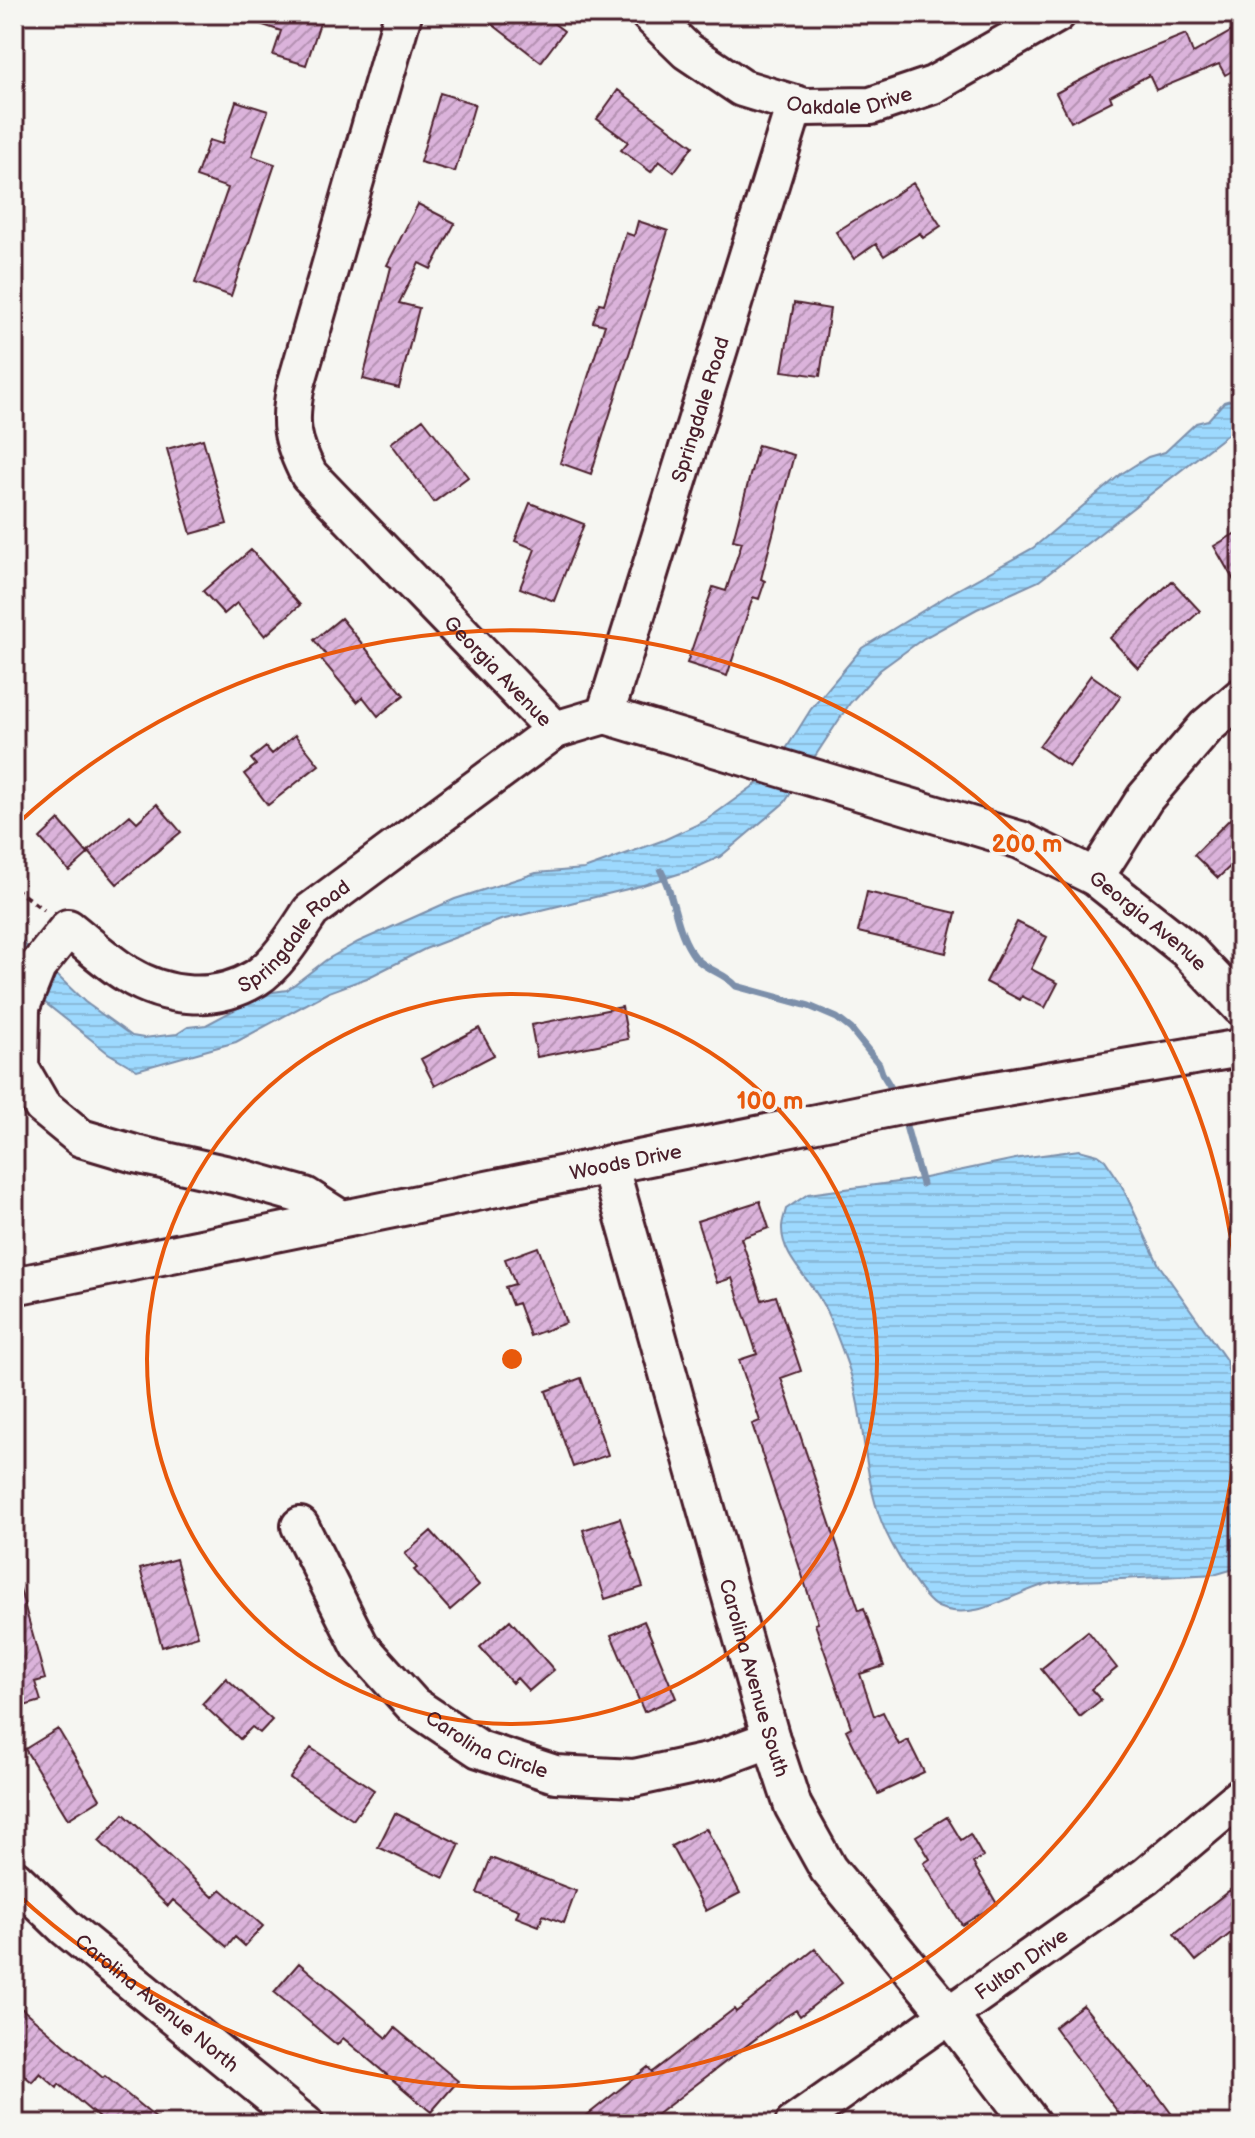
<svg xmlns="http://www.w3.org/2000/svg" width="1255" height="2138" viewBox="0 0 1255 2138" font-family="'Balsamiq Sans',sans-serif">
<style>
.water{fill:url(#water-rules);stroke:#7c8faa;stroke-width:2}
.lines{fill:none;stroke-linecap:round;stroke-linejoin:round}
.stream{stroke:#7c8faa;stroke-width:7}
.building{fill:url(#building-hatch);stroke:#4a1f2b;stroke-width:2}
.minor-casing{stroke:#4a1f2b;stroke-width:42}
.path{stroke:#4a1f2b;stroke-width:4;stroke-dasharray:6 6;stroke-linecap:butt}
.minor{stroke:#f6f6f2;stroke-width:36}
.ring{fill:none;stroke:#e8590c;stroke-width:4}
.labels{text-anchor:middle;stroke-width:7;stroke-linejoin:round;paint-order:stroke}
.street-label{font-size:20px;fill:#4a1f2b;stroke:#f6f6f2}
.centre{fill:#e8590c;stroke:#f6f6f2;stroke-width:4}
.ring-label{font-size:24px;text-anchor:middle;font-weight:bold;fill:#e8590c;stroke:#f6f6f2;stroke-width:7;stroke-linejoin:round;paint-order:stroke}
</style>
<defs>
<pattern id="water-rules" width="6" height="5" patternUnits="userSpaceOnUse" patternTransform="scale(2)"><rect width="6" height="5" fill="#9dd9fe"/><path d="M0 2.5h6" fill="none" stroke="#89bada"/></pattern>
<pattern id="building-hatch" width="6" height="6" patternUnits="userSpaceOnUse" patternTransform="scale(2)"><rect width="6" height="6" fill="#dbb3db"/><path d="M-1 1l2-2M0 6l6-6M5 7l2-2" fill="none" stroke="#b491b2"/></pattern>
</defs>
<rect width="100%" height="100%" fill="#f6f6f2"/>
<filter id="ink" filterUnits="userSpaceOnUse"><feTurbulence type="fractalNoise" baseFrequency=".0125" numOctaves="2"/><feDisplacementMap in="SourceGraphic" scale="16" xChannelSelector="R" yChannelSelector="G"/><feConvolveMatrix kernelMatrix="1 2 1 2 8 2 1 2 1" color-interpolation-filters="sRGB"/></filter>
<g filter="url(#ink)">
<path class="water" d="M 1241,397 L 1241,430 L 1229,433 L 1039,581 L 977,609 L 924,638 L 880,670 L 850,703 L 785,802 L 720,857 L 691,870 L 640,886 L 501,920 L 425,949 L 367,978 L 329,992 L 236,1042 L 137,1070 L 108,1053 L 14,978 L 14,934 L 85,1002 L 132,1036 L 144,1038 L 177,1034 L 188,1027 L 206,1025 L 266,993 L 287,990 L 326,960 L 358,942 L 455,899 L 536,873 L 584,869 L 664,840 L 705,821 L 759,782 L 781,757 L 811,709 L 862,648 L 955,591 L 1033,548 L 1121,474 L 1148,457 L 1165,452 L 1196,423 L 1208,420 L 1224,402 Z
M 1079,1150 L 1098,1155 L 1105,1160 L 1120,1182 L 1159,1265 L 1226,1360 L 1228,1370 L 1241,1389 L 1241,1567 L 1217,1574 C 1179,1576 1140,1578 1102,1580 C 1084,1581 1065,1580 1047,1584 C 1012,1593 976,1623 938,1607 C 921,1600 889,1541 882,1523 C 862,1473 866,1419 849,1369 C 841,1347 833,1322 821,1301 C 809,1278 781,1256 782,1227 C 782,1222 785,1214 786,1209 L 808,1194 L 920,1179 L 1020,1158 Z"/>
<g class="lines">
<path class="stream" d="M 661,871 C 676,899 675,931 695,957 C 705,970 725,973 736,986 L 809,1006 L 837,1018 L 851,1029 L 879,1064 L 882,1073 L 896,1096
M 903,1115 L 922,1184"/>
</g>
<path class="building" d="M 243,14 L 323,14 L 306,65 L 273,55 L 281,31 L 242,18 Z
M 479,14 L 541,14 L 564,31 L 541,62 Z
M 1241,26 L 1241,66 L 1225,75 L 1219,64 L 1156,90 L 1149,75 L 1110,96 L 1112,101 L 1071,122 L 1056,93 L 1111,64 L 1186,34 L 1193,53 Z
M 618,90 L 693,146 L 674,172 L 659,161 L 651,172 L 621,150 L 628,142 L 597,119 Z
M 440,93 L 475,104 L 455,172 L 420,162 Z
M 236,101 L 268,111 L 252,156 L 275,164 L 231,296 L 195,283 L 228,188 L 196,177 L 209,140 L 222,144 Z
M 913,183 L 941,226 L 923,238 L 920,233 L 884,256 L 876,244 L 854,259 L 836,232 Z
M 418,204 L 455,223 L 431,269 L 419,263 L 399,303 L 419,308 L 399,388 L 363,379 L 391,267 L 387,265 Z
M 638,221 L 668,231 L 591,474 L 560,463 L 605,325 L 593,322 L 599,303 L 604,304 L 626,233 L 634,236 Z
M 794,303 L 830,309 L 820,376 L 782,371 Z
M 423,419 L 468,477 L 434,502 L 391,443 Z
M 203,439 L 227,524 L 191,534 L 167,449 Z
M 758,445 L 794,455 L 761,579 L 765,581 L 759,599 L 753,597 L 727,676 L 687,663 L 713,587 L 726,591 L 742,542 L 733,540 Z
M 530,503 L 584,524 L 554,601 L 520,588 L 535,549 L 515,541 Z
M 1241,530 L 1241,593 L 1214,546 Z
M 251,550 L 300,605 L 265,636 L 237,603 L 224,614 L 203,591 Z
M 1172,581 L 1200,611 L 1138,668 L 1110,638 Z
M 341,618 L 404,695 L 378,716 L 363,697 L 357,702 L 321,659 L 326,655 L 314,640 Z
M 1091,675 L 1121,696 L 1069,767 L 1039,746 Z
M 295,735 L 319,765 L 268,805 L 244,774 L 256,765 L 251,759 L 266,747 L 272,754 Z
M 157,804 L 181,832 L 117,884 L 88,851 L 130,815 L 137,822 Z
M 1241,808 L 1241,856 L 1218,878 L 1194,855 Z
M 59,820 L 88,854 L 69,871 L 40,838 Z
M 867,892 L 956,913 L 946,953 L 858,932 Z
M 1017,922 L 1047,937 L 1031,969 L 1058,983 L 1045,1008 L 1022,996 L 1020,1000 L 986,982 Z
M 622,1007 L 628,1039 L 537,1057 L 531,1025 Z
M 479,1028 L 494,1055 L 435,1086 L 421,1059 Z
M 760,1201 L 769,1228 L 741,1238 L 762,1300 L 776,1296 L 801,1371 L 781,1378 L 859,1610 L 864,1608 L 884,1666 L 860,1674 L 874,1716 L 883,1712 L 899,1745 L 908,1740 L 924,1772 L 878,1794 L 846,1730 L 851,1727 L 815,1624 L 818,1623 L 752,1424 L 760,1421 L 739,1360 L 757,1354 L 732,1278 L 717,1283 L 697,1221 Z
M 538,1247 L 566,1323 L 530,1336 L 518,1303 L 512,1305 L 505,1287 L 515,1284 L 505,1259 Z
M 581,1378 L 608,1455 L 573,1467 L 546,1391 Z
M 620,1518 L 643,1587 L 605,1599 L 583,1530 Z
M 431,1531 L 479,1585 L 450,1610 L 414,1570 L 417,1568 L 405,1554 Z
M 176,1559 L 198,1636 L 162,1647 L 140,1569 Z
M 20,1589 L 45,1679 L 35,1682 L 41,1701 L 14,1709 L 14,1590 Z
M 510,1620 L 554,1670 L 529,1691 L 517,1678 L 512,1683 L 480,1647 Z
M 644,1621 L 676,1698 L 644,1712 L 611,1635 Z
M 1088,1631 L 1117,1668 L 1091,1689 L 1101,1700 L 1080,1717 L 1041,1669 Z
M 226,1678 L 272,1720 L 260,1733 L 252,1727 L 240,1739 L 202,1704 Z
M 58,1729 L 100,1799 L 68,1819 L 25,1749 Z
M 311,1748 L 374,1790 L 353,1820 L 290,1778 Z
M 395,1813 L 460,1844 L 444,1878 L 378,1847 Z
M 124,1814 L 213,1897 L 221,1889 L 263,1926 L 245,1946 L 235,1937 L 227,1947 L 173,1900 L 168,1906 L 99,1841 Z
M 947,1817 L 961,1840 L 970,1834 L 983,1857 L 973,1863 L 997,1904 L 962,1925 L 924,1863 L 930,1859 L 916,1836 Z
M 706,1828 L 740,1893 L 706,1911 L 671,1846 Z
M 491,1858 L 576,1891 L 564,1923 L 543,1915 L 539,1926 L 516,1917 L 519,1910 L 477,1893 Z
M 1230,1890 L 1241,1904 L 1241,1925 L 1196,1961 L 1174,1934 Z
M 815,1949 L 842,1983 L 800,2016 L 796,2010 L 780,2020 L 650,2120 L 643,2112 L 627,2124 L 576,2124 L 648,2067 L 652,2072 L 734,2009 L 736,2012 Z
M 299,1963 L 387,2038 L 395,2028 L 458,2081 L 431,2112 L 343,2038 L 337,2045 L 274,1992 Z
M 14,2002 L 103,2078 L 105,2076 L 163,2124 L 106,2124 L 59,2084 L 57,2088 L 40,2073 L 32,2082 L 14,2067 Z
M 1083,2005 L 1149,2087 L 1151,2086 L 1179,2124 L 1127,2124 L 1054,2027 Z"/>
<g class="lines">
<defs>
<g id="minor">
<path id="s1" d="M 403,14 L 296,385 C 288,423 291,440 309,475 L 555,730 L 605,715 L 1020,840 L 1095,877 L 1187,950 L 1241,1007"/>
<path id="s2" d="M 649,14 L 687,51 L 742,88 L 805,107 L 871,106 L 933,85 L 1057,14"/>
<path id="s3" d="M 605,715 L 795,104"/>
<path d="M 1095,877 L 1145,798 L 1206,727 L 1241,697"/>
<path id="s4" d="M 609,1164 L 771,1739 L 793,1806 L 828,1869 L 948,2014 L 1032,2124"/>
<path id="s5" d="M 341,1219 L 305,1196 L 238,1177 L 135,1154 L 81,1138 L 42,1106 L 20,1068 L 21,1007 L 37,967 L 68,928 C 87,943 106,961 127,974 C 166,998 215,1003 256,978 C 278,964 297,932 311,911 L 555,730"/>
<path id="s6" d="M 14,1286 L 900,1106 L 1241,1048"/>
<path id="s7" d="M 300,1526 L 360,1646 L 413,1705 L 479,1749 L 555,1774 L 634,1778 L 712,1761 L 771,1739"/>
<path id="s8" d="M 14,1878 L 66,1928 L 305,2124"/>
<path id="s9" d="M 794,2124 L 1146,1876 L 1241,1796"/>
</g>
</defs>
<use href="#minor" class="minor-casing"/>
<path class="path" d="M 14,888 L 44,910"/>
<use href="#minor" class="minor"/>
</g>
</g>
<g class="ring">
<circle cx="512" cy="1359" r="365"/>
<path d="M1241 1365A729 729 0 0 1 15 1892M15 826A729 729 0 0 1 1241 1353"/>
</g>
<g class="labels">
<g class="street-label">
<text dy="7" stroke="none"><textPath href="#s2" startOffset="230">Oakdale Drive</textPath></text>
<text dy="7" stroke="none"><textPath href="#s3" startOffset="320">Springdale Road</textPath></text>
<text dy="7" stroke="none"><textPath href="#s1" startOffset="752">Georgia Avenue</textPath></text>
<text dy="7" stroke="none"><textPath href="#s1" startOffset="1472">Georgia Avenue</textPath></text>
<text dy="7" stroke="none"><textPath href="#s5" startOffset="790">Springdale Road</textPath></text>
<text dy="7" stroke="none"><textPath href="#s6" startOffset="624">Woods Drive</textPath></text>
<text dy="7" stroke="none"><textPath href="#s4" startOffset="534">Carolina Avenue South</textPath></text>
<text dy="7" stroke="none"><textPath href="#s7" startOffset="298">Carolina Circle</textPath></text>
<text dy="7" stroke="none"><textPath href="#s9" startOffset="278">Fulton Drive</textPath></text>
<text dy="7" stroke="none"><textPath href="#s8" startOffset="190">Carolina Avenue North</textPath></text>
</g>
</g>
<circle cx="512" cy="1359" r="12" class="centre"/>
<g class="ring-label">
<text x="1027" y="852">200 m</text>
<text x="770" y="1109">100 m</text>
</g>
<rect width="1255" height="2138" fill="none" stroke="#f6f6f2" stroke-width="48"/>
<rect x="24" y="24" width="1207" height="2090" fill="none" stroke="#4a1f2b" stroke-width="3" filter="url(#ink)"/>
</svg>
